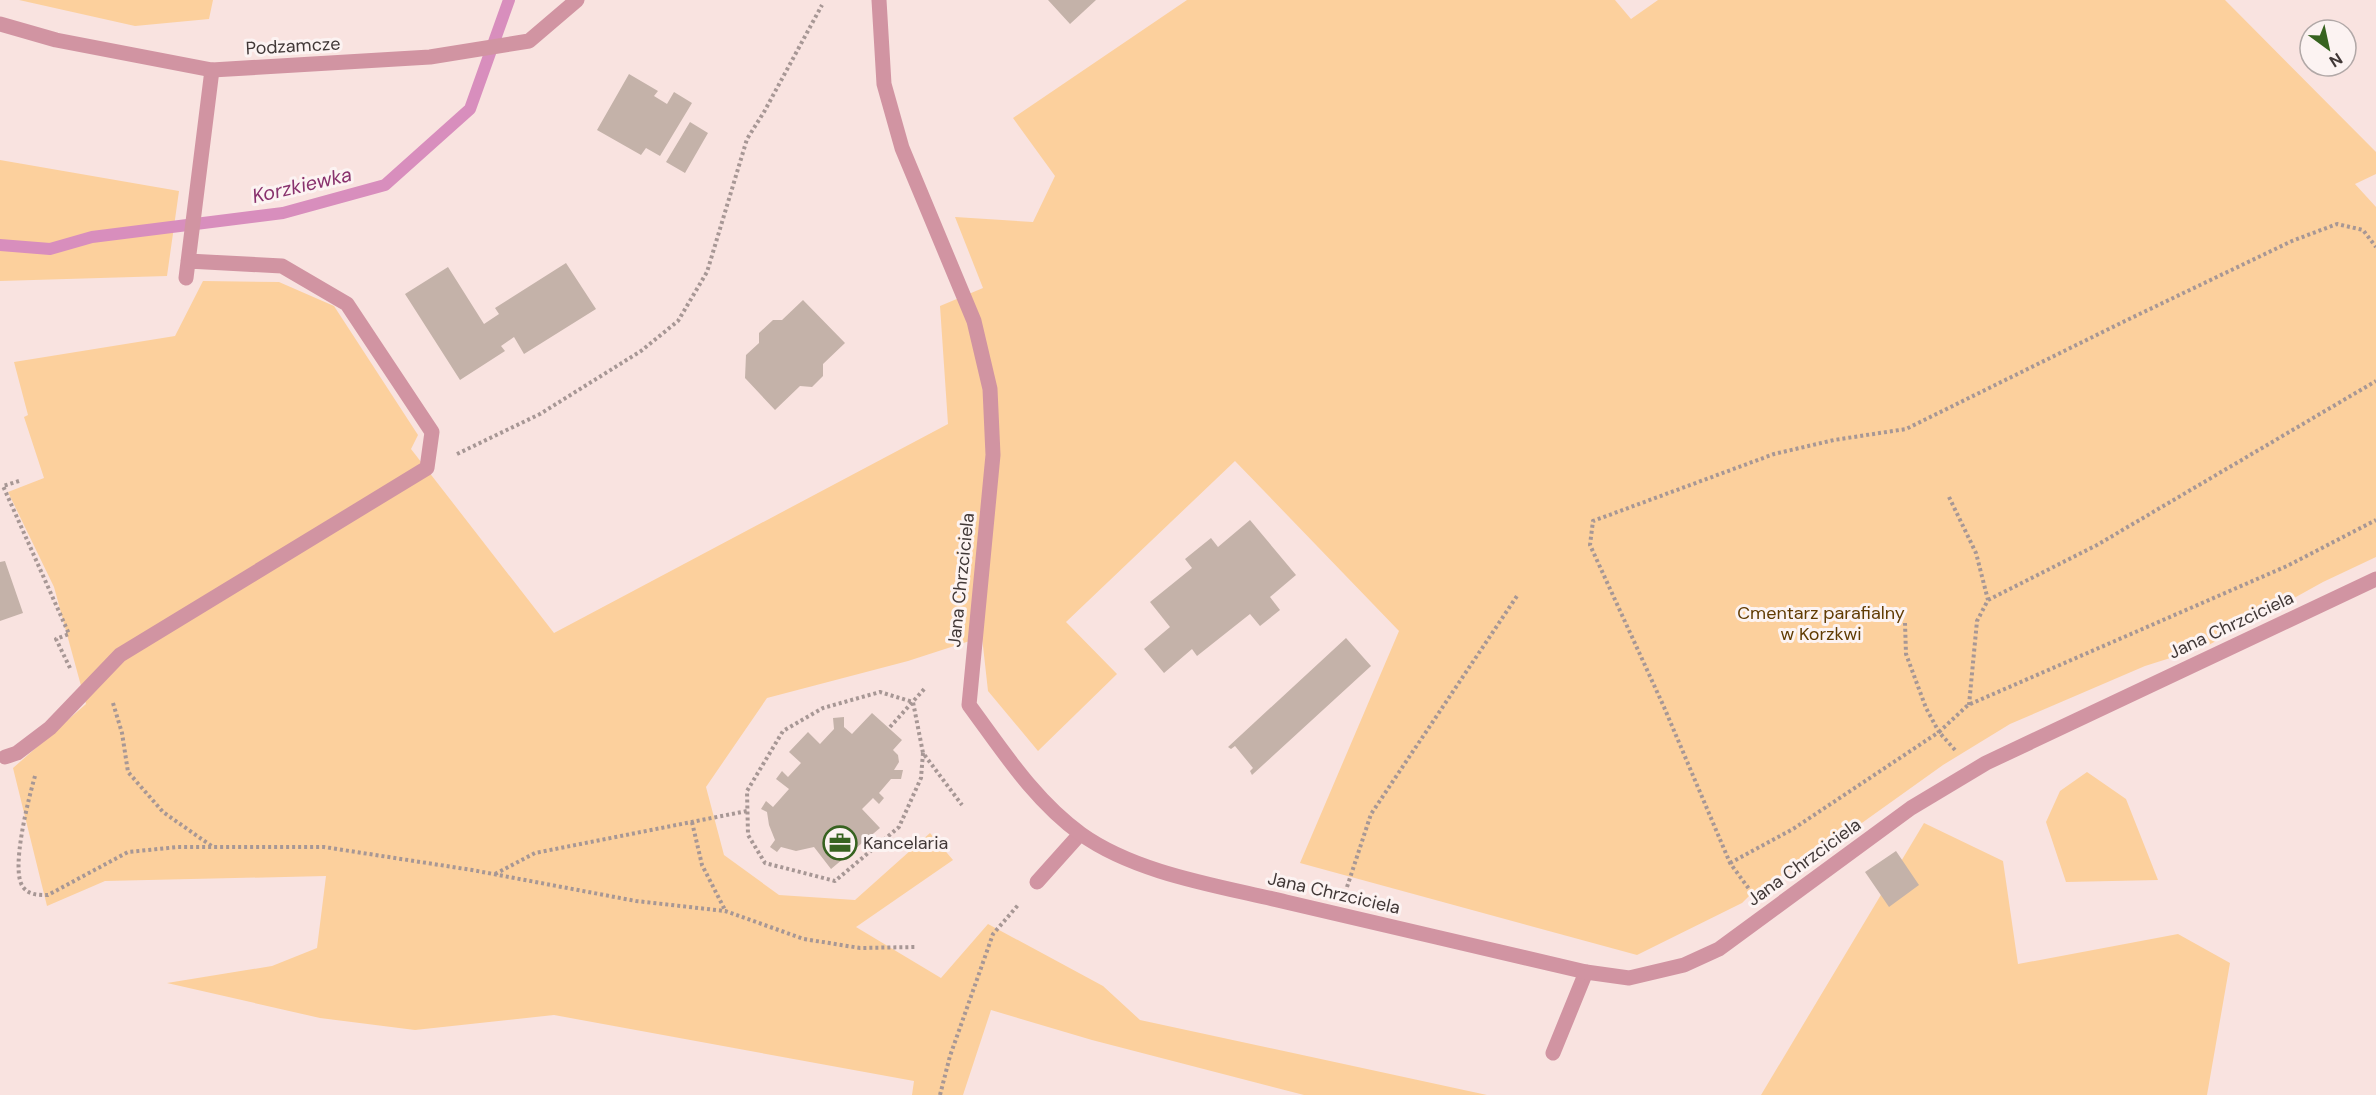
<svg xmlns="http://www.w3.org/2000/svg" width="2376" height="1095" viewBox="0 0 2376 1095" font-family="'DM Sans',sans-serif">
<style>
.green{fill:#fcd09d}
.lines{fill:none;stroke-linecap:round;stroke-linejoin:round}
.stream{stroke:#d88ebd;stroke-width:12}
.building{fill:#c4b2a9}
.path{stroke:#a79795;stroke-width:4;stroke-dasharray:3 3;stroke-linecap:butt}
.service{stroke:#d194a2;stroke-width:15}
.minor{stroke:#d194a2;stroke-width:15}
.labels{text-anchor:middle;stroke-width:6;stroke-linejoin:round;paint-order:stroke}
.street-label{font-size:18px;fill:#413837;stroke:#fcf3f2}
.park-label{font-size:18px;fill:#603b02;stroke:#fcf3f2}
.poi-label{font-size:18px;fill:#413837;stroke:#fcf3f2;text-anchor:start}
.water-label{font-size:20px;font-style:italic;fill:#88316d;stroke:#fcf3f2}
</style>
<rect width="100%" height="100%" fill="#f9e3e0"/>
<path class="green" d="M 19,0 L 213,0 L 209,19 L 135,26 Z
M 1187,0 L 1615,0 L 1631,19 L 1658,0 L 2225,0 L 2376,152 L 2376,174 L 2355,184 L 2376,207 L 2376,557 L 2323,582 L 2205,647 L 2145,666 L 2010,724 L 1943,765 L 1824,850 L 1752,893 L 1742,903 L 1637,955 L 1300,863 L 1399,631 L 1235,461 L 1066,622 L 1117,674 L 1038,751 L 988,691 L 982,637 L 908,661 L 767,698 L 706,787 L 724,855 L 779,895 L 855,900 L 930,833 L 953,860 L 856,927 L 941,978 L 988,924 L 1103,986 L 1140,1020 L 1487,1095 L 1304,1095 L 1092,1040 L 991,1010 L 963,1095 L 912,1095 L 914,1081 L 554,1015 L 415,1030 L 320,1018 L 167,983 L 272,966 L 317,948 L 326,876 L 105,881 L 47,906 L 13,768 L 86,704 L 54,587 L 8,492 L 44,478 L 24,417 L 28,415 L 14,362 L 175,336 L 203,281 L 279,282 L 334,306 L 418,435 L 411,449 L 554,633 L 948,424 L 940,306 L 983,288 L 955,217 L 1033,222 L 1055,176 L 1013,118 Z
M 0,160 L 179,191 L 167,276 L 0,281 Z
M 2087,772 L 2126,799 L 2158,880 L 2066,882 L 2046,822 L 2060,791 Z
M 1924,823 L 2003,861 L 2018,964 L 2178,934 L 2230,963 L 2207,1095 L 1761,1095 Z"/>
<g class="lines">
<path class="stream" d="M 0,245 L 50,249 L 92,237 L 283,213 L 385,185 L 470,109 L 509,0"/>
</g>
<path class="building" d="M 1048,0 L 1096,0 L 1070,24 Z
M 629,74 L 658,91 L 654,96 L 667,104 L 674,92 L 692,103 L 660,156 L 646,148 L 641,155 L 597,130 Z
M 690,122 L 708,133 L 685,173 L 666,162 Z
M 566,263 L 596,309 L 524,354 L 514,337 L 501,346 L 505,351 L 460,380 L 405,294 L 448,267 L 484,324 L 499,314 L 495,308 Z
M 803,300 L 845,343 L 823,364 L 823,376 L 812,387 L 800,386 L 775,410 L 745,378 L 746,355 L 759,343 L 759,333 L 773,320 L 782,320 Z
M 1250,520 L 1296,575 L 1270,597 L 1280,610 L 1260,626 L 1250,614 L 1197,656 L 1192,649 L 1164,673 L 1144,649 L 1170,627 L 1150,602 L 1192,568 L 1185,559 L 1211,538 L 1218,547 Z
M 5,561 L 23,613 L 0,621 L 0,562 Z
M 1346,638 L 1371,666 L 1252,775 L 1250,771 L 1253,768 L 1235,746 L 1231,749 L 1228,747 Z
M 872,713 L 902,740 L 893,750 L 898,755 L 899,762 L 894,770 L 903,770 L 901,779 L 891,779 L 879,793 L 884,798 L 879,804 L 873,798 L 862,809 L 880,828 L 831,869 L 814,847 L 796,851 L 781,847 L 777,852 L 770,847 L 775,840 L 769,825 L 767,812 L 761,809 L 766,801 L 773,807 L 789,789 L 776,779 L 782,771 L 788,777 L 801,763 L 789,752 L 808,732 L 820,744 L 834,729 L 833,718 L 844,717 L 844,727 L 852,734 Z
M 1896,851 L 1919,885 L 1889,907 L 1865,872 Z"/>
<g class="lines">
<path class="path" d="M 457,454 L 540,414 L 641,351 L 678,321 L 707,272 L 747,139 L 764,112 L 822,5
M 19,481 L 3,486 L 69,634 L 56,639 L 70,668
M 1949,497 L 1976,553 L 1988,600 L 1977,621 L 1969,705
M 1988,600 L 2097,545 L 2376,381
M 113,703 L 122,733 L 128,772 L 163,812 L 213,847
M 890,727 L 926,687
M 1955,750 L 1939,732 L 1968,705 L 2287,566 L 2376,520
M 923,753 L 921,778 L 899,827 L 835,881 L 765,863 L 748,835 L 747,791 L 783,731 L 823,708 L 880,692 L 913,702 L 923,753 L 962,805
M 35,776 C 29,797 10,870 23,887 C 29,895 38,895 48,895 L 128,852 L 178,847 L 324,847 L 472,870 L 636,901 L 725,911 L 804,939 L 860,948 L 916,947
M 692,822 L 702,865 L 725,910
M 1730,863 L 1793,829 L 1939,732 L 1926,708 L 1906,654 L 1905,623
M 495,874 L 535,853 L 747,811
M 1347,887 L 1371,814 L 1517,596
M 1752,893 L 1730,863 L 1664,707 L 1590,545 L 1593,521 L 1774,454 L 1834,440 L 1906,429 L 2125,321 L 2292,241 L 2337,224 L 2363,230 L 2376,247
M 940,1095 L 950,1056 L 993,934 L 1019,904"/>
<path class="service" d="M 186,278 L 212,70
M 5,757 L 17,753 L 50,728 L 120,655 L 427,468 L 432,432 L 347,304 L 282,266 L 188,261
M 1037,882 L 1080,834
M 1553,1053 L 1586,972"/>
<path class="minor" d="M 879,0 L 884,84 L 902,148 L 974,321 L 990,389 L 993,455 L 969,705 C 1003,751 1034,800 1081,834 C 1137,874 1220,886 1286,902 C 1386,925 1486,949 1586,972 L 1629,978 L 1684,965 L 1719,949 L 1911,808 L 1986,763 L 2376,579
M 0,24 L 56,40 L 212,70 L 430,57 L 529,41 L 577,0"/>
</g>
<defs>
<symbol id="office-ring" viewBox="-11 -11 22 22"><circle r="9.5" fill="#fcf3f2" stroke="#376320" stroke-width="1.5"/><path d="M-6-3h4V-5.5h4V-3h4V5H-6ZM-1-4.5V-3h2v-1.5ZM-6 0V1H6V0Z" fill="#376320"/></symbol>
</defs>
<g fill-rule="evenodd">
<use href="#office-ring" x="821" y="824" width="38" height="38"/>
</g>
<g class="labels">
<g class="street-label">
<text transform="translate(293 46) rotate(-3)" y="6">Podzamcze</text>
<text transform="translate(961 580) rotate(-84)" y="6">Jana Chrzciciela</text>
<text transform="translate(2231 625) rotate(-25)" y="6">Jana Chrzciciela</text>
<text transform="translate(1804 862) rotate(-36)" y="6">Jana Chrzciciela</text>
<text transform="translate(1334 893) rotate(13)" y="6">Jana Chrzciciela</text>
</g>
<g class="park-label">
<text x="1821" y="619">Cmentarz parafialny<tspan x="1821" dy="21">w Korzkwi</tspan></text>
</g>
<g class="poi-label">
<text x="863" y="849">Kancelaria</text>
</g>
<g class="water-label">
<text transform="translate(302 185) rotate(-13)" y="7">Korzkiewka</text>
</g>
</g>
<g transform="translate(2328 48) rotate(147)"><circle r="28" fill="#fcf3f2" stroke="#b1a8a7" stroke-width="1.5"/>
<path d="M0-4.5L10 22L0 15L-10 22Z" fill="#376320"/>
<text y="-9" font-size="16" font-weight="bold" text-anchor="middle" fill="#413837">N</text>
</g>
</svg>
